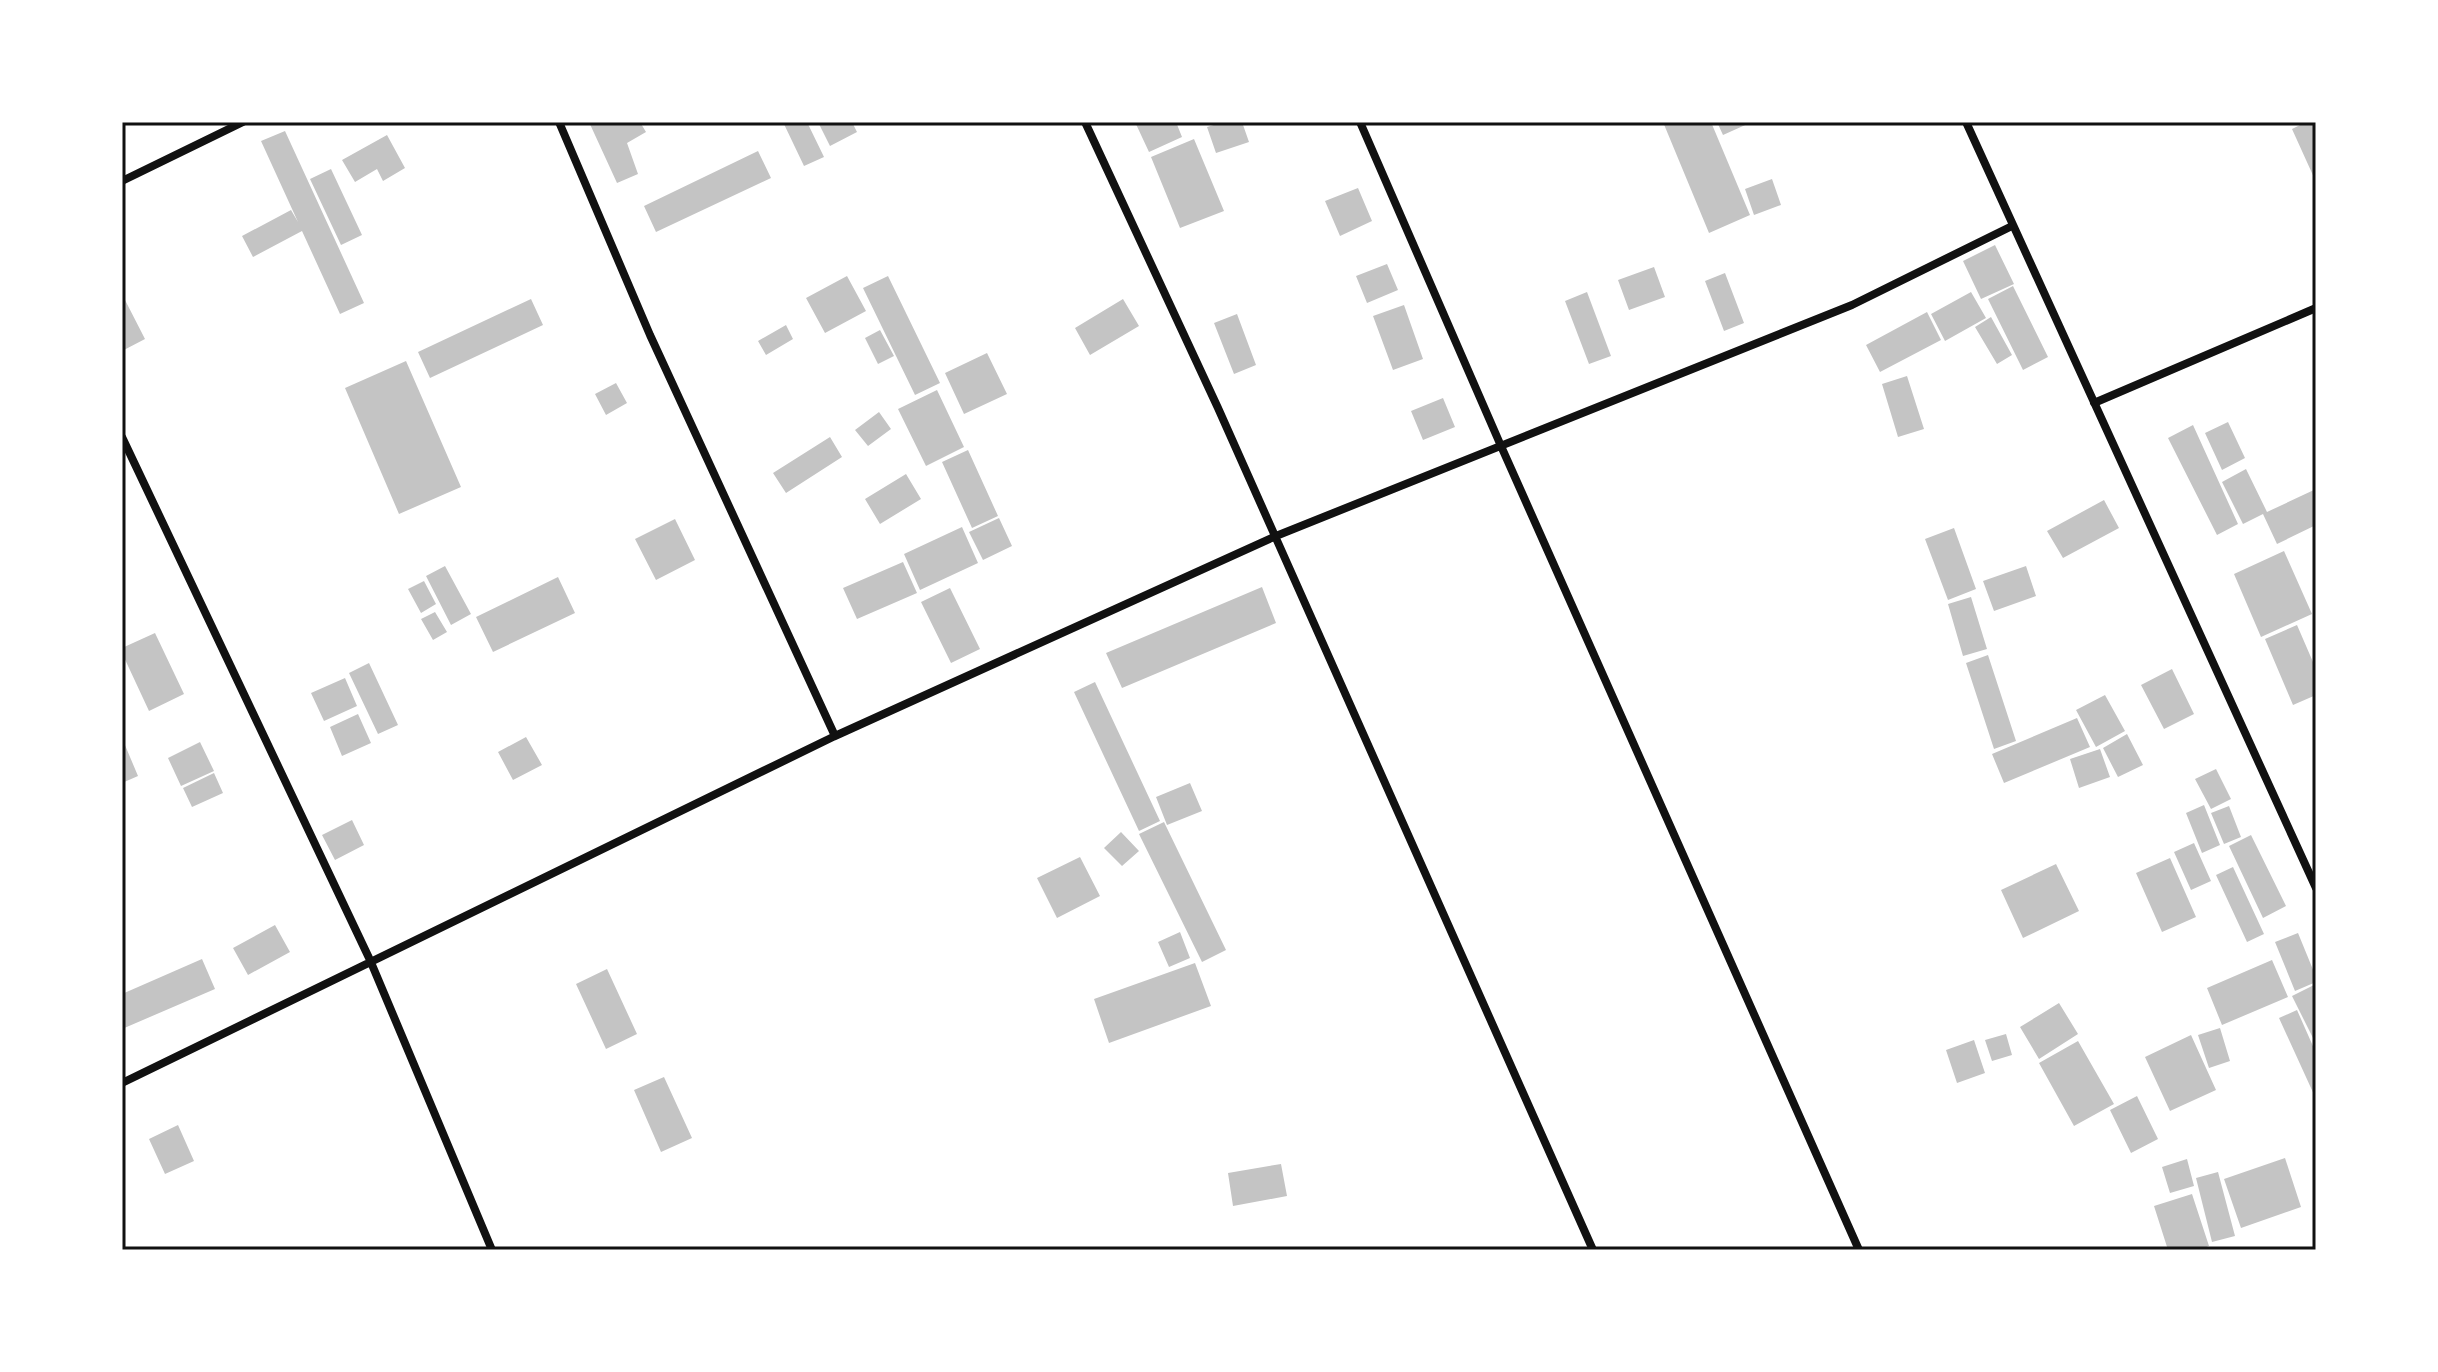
<svg xmlns="http://www.w3.org/2000/svg" width="2438" height="1372" viewBox="0 0 2438 1372" font-family="Inter,sans-serif">
<style>
.building{fill:#c4c4c4}
.lines{fill:none;stroke-linecap:round;stroke-linejoin:round}
.minor{stroke:#111;stroke-width:8}
.neatline{fill:none;stroke:#111;stroke-width:3}
</style>
<rect width="100%" height="100%" fill="#fff"/>
<path class="building" d="M 589,122 L 640,122 L 646,132 L 627,143 L 638,174 L 617,183 Z
M 783,122 L 807,122 L 824,157 L 804,166 Z
M 818,122 L 852,122 L 857,132 L 830,146 Z
M 1135,122 L 1176,122 L 1182,137 L 1149,152 Z
M 1224,122 L 1242,122 L 1249,142 L 1216,153 L 1207,127 Z
M 1663,122 L 1711,122 L 1750,215 L 1709,233 Z
M 1717,122 L 1752,122 L 1723,135 Z
M 2306,122 L 2316,122 L 2316,182 L 2292,129 Z
M 285,131 L 364,303 L 340,314 L 302,231 L 253,257 L 242,236 L 291,210 L 298,222 L 261,141 Z
M 387,135 L 405,168 L 383,181 L 377,169 L 355,182 L 342,160 Z
M 1194,139 L 1224,211 L 1180,228 L 1151,157 Z
M 758,151 L 771,178 L 656,232 L 644,206 Z
M 331,169 L 362,235 L 341,245 L 310,179 Z
M 1772,179 L 1781,205 L 1754,215 L 1745,189 Z
M 1358,188 L 1372,221 L 1340,236 L 1325,201 Z
M 1995,245 L 2014,284 L 1981,299 L 1963,261 Z
M 1387,264 L 1398,290 L 1367,303 L 1356,276 Z
M 1654,267 L 1665,297 L 1629,310 L 1618,280 Z
M 1725,273 L 1744,323 L 1724,331 L 1705,281 Z
M 847,276 L 866,311 L 825,333 L 806,298 Z
M 888,276 L 940,383 L 915,395 L 863,288 Z
M 2013,286 L 2048,357 L 2023,370 L 1988,299 Z
M 1587,292 L 1611,356 L 1589,364 L 1565,301 Z
M 1971,292 L 1986,318 L 1945,341 L 1931,314 Z
M 531,299 L 543,325 L 430,378 L 418,352 Z
M 1123,299 L 1139,326 L 1090,355 L 1075,328 Z
M 125,300 L 145,339 L 122,351 L 122,301 Z
M 1404,305 L 1423,359 L 1393,370 L 1373,316 Z
M 1927,312 L 1941,340 L 1880,372 L 1866,345 Z
M 1237,314 L 1256,365 L 1234,374 L 1214,323 Z
M 1991,317 L 2012,355 L 1997,364 L 1975,327 Z
M 786,325 L 793,339 L 766,355 L 758,341 Z
M 880,330 L 894,356 L 878,364 L 865,338 Z
M 987,353 L 1007,394 L 964,414 L 945,373 Z
M 406,361 L 461,487 L 399,514 L 345,388 Z
M 1907,376 L 1924,429 L 1898,437 L 1882,384 Z
M 616,383 L 627,403 L 606,415 L 595,394 Z
M 937,390 L 964,447 L 926,466 L 898,409 Z
M 1443,398 L 1455,427 L 1423,440 L 1411,411 Z
M 879,412 L 891,429 L 868,446 L 855,430 Z
M 2228,422 L 2245,458 L 2222,470 L 2205,433 Z
M 2193,425 L 2238,524 L 2217,535 L 2168,438 Z
M 830,437 L 842,457 L 786,493 L 773,473 Z
M 968,450 L 998,516 L 972,528 L 942,462 Z
M 2246,469 L 2267,512 L 2316,489 L 2316,525 L 2277,544 L 2263,514 L 2243,524 L 2222,482 Z
M 906,474 L 921,499 L 880,524 L 865,499 Z
M 2104,500 L 2119,528 L 2063,558 L 2047,531 Z
M 999,518 L 1012,546 L 983,560 L 969,532 Z
M 675,519 L 695,560 L 656,580 L 635,539 Z
M 962,527 L 978,563 L 920,590 L 904,554 Z
M 1954,528 L 1976,589 L 1948,600 L 1925,539 Z
M 2284,551 L 2312,614 L 2261,637 L 2234,574 Z
M 903,562 L 917,593 L 857,619 L 843,588 Z
M 445,566 L 471,614 L 451,625 L 426,576 Z
M 2026,566 L 2036,596 L 1994,611 L 1983,581 Z
M 558,577 L 575,613 L 493,652 L 476,617 Z
M 424,581 L 436,604 L 421,613 L 408,589 Z
M 1262,587 L 1276,623 L 1122,688 L 1106,653 Z
M 950,588 L 980,649 L 951,663 L 921,602 Z
M 1971,597 L 1987,649 L 1963,656 L 1948,604 Z
M 435,612 L 447,632 L 433,640 L 421,619 Z
M 2297,625 L 2316,669 L 2316,695 L 2293,705 L 2265,639 Z
M 155,633 L 184,694 L 149,711 L 122,653 L 122,648 Z
M 1988,655 L 2016,741 L 1994,749 L 1966,663 Z
M 369,663 L 398,725 L 378,734 L 349,673 Z
M 2172,669 L 2194,714 L 2164,729 L 2141,685 Z
M 345,678 L 357,706 L 324,721 L 311,693 Z
M 1095,682 L 1160,821 L 1139,831 L 1074,692 Z
M 2105,695 L 2125,731 L 2096,747 L 2076,710 Z
M 358,714 L 371,743 L 342,756 L 330,727 Z
M 2077,718 L 2090,747 L 2004,783 L 1992,754 Z
M 2127,734 L 2143,765 L 2118,777 L 2103,748 Z
M 526,737 L 542,765 L 513,780 L 498,752 Z
M 122,738 L 138,776 L 122,783 Z
M 200,742 L 214,771 L 181,786 L 168,758 Z
M 2100,749 L 2110,777 L 2079,788 L 2070,759 Z
M 2216,769 L 2231,799 L 2211,809 L 2195,779 Z
M 214,773 L 223,793 L 192,807 L 183,788 Z
M 1190,783 L 1202,811 L 1167,825 L 1156,797 Z
M 2204,805 L 2220,845 L 2202,853 L 2186,813 Z
M 2229,806 L 2241,837 L 2224,844 L 2211,813 Z
M 352,820 L 364,845 L 335,860 L 322,835 Z
M 1164,822 L 1226,950 L 1202,962 L 1139,834 Z
M 1121,832 L 1139,851 L 1122,866 L 1104,848 Z
M 2251,835 L 2286,906 L 2263,918 L 2229,846 Z
M 2194,843 L 2211,881 L 2191,890 L 2174,852 Z
M 1080,857 L 1100,896 L 1057,918 L 1037,878 Z
M 2170,858 L 2196,917 L 2162,932 L 2136,873 Z
M 2056,864 L 2079,911 L 2023,938 L 2001,890 Z
M 2233,867 L 2264,934 L 2247,942 L 2216,875 Z
M 275,925 L 290,952 L 248,975 L 233,948 Z
M 1180,932 L 1190,958 L 1169,967 L 1158,942 Z
M 2298,933 L 2316,977 L 2316,982 L 2295,991 L 2275,942 Z
M 202,959 L 215,989 L 122,1029 L 122,994 Z
M 2272,960 L 2288,997 L 2222,1025 L 2207,988 Z
M 1195,963 L 1211,1006 L 1109,1043 L 1094,999 Z
M 607,969 L 637,1034 L 606,1049 L 576,984 Z
M 2316,984 L 2316,1044 L 2292,996 Z
M 2059,1003 L 2078,1034 L 2039,1059 L 2020,1027 Z
M 2297,1010 L 2316,1053 L 2316,1099 L 2279,1018 Z
M 2220,1028 L 2230,1061 L 2209,1068 L 2198,1035 Z
M 2006,1034 L 2012,1055 L 1992,1061 L 1985,1040 Z
M 2191,1035 L 2216,1090 L 2170,1111 L 2145,1057 Z
M 1974,1040 L 1985,1073 L 1957,1083 L 1946,1050 Z
M 2078,1041 L 2114,1104 L 2074,1126 L 2039,1063 Z
M 664,1077 L 692,1138 L 661,1152 L 634,1090 Z
M 2137,1096 L 2158,1139 L 2131,1153 L 2110,1110 Z
M 178,1125 L 194,1161 L 165,1174 L 149,1139 Z
M 2285,1158 L 2301,1207 L 2241,1228 L 2224,1179 Z
M 2187,1159 L 2194,1186 L 2170,1193 L 2162,1167 Z
M 1281,1164 L 1287,1196 L 1233,1206 L 1228,1173 Z
M 2218,1172 L 2235,1236 L 2212,1242 L 2196,1178 Z
M 2192,1194 L 2209,1246 L 2199,1250 L 2168,1250 L 2154,1206 Z"/>
<g class="lines">
<path class="minor" d="M 559,122 L 650,335 L 835,736
M 1085,122 L 1218,408 L 1593,1250
M 1360,122 L 1501,446 L 1859,1250
M 1966,122 L 2316,888
M 122,181 L 243,122
M 2094,403 L 2316,308
M 122,437 L 370,960 L 492,1250
M 122,1083 L 835,736 L 1276,536 L 1852,305 L 2012,226"/>
</g>
<rect width="2438" height="1372" fill="none" stroke="#ffffff" stroke-width="248"/>
<rect x="124" y="124" width="2190" height="1124" class="neatline"/>
</svg>
